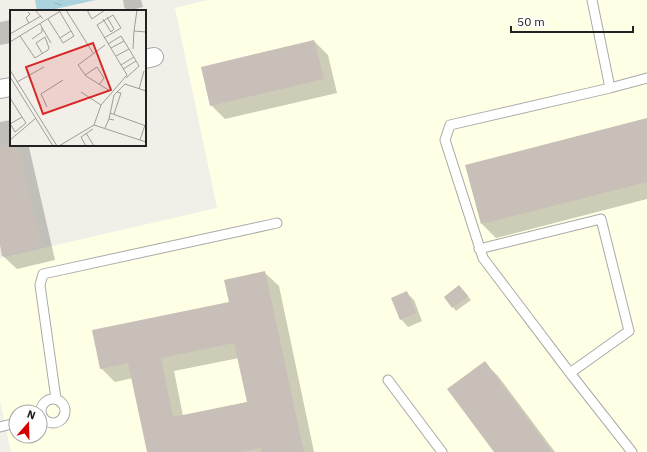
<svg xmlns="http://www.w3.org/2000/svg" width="647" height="452" viewBox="0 0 647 452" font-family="'IBM Plex Sans',sans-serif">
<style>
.education{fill:#ffffe5;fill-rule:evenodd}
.water{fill:url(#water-ripples)}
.shadow{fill:#0003;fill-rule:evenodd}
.building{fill:#c7bfb8;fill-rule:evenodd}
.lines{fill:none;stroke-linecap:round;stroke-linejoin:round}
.lane-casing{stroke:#a9a9a9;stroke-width:11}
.street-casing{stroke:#a9a9a9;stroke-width:20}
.lane{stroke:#fff;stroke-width:9}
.street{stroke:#fff;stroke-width:18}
.inset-road{fill:none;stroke:#9f9d99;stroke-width:1}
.view{fill:#d62828;fill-opacity:0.15;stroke:#d62828;stroke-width:2}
.inset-edge{fill:none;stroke:#222;stroke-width:2}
</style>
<defs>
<pattern id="water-ripples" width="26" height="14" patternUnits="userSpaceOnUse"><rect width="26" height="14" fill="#aad3df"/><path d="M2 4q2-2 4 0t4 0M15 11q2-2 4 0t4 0" fill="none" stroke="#92b5bf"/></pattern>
</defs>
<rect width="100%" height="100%" fill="#f2efe9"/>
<path class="education" d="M 208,0 L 647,0 L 647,452 L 11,452 L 0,401 L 0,258 L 217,208 L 175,8 ZM 16,412 L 40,412 L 40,436 L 16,436 Z"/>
<path class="water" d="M 35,0 L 96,0 L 46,11 L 37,11 Z"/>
<path class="shadow" d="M 123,0 L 141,0 L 143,7 L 128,11 L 124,7 Z
M 11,20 L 11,43 L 0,45 L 0,22 Z
M 314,41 L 328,55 L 337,93 L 225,119 L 211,105 Z
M 647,119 L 647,199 L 496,238 L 482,224 Z
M 11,120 L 11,145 L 38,145 L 29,147 L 55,260 L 17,269 L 3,256 L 0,241 L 0,122 Z
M 265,273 L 279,286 L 314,452 L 148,452 L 133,378 L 115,382 L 101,368 L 230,302 ZM 239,358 L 248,402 L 183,416 L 174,371 Z
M 463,290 L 471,300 L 456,311 L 453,307 Z
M 407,293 L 414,300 L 422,321 L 408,327 L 401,319 Z
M 485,363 L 498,376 L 555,452 L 495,452 Z"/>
<path class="building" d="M 314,40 L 324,79 L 210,106 L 201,67 Z
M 647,118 L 647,182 L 481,224 L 465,165 Z
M 0,145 L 19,145 L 42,247 L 2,256 L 0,245 Z
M 265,271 L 304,452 L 261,452 L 261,448 L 239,452 L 147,452 L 128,363 L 100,369 L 92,330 L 229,302 L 224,280 ZM 234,343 L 247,402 L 173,417 L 161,358 Z
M 459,285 L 468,296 L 452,308 L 444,297 Z
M 407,291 L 416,313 L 400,320 L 391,298 Z
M 485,361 L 552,452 L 494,452 L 447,389 Z"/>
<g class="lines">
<defs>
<path id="lane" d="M 592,0 L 610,88
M 479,249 L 601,219 L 629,331 L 570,373
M 388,380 L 442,452
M41 411a12 12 0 1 1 24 0a12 12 0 1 1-24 0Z
M 56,399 L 40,285 L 43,274 L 277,223
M 0,427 L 16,423
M 632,452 L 570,373 L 483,258 L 445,140 L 450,125 L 610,88 L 647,78"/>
<path id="street" d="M 145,59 L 154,57
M 0,89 L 11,87"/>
</defs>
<use href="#lane" class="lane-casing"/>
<use href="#street" class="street-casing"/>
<use href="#lane" class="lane"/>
<use href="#street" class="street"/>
</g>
<g transform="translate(10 10)">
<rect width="136" height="136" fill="#f2efe9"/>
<path class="inset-road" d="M 25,0 L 33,9M 56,0 L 83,43M 77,0 L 82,9 L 95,0M 127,0 L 124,21 L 136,22M 18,2 L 20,4 L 16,8 L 19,13M 38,9 L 50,28 L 61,21 L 50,2M 93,9 L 101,22 L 104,19 L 97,7M 30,14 L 41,33M 0,24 L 31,6M 10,26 L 25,48 L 38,40 L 39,38 L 35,27 L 26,33 L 32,43M 50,28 L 53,33 L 64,26 L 61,21M 22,29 L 32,22 L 32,18M 0,32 L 52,0M 98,34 L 111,26 L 119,39M 95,35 L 68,55 L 76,66 L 100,81M 101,38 L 114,31M 123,39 L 124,21M 106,46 L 119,39 L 129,56 L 116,68M 111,55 L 124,47M 113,59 L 126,51M 0,60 L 47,136M 75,65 L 87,57 L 94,68 L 89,75M 0,67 L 43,136M 7,72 L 34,57M 129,79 L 134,61M 71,82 L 91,95M 0,88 L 12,107 L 0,114M 37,97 L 31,84 L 53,70M 100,103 L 136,116M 104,104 L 111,83 L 107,82M 99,109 L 104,85 L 115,74 L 136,81M 1,115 L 5,122 L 16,113 L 12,107M 84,115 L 91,95 L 117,65 L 87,15 L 103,5 L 111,18 L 94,28M 95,118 L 99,109 L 104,110M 76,123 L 84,136M 0,130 L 26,108M 130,130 L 135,115M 49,136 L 84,115 L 136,132M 76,136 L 71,127 L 83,119"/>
<path class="view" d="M 83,33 L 101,80 L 33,104 L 16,57 Z"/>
<rect width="136" height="136" class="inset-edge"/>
</g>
<g transform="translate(28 424) rotate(20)"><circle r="19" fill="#ffffff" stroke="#a7a7a7"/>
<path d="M0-3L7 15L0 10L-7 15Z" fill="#d40000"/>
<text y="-6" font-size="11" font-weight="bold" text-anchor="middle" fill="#222222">N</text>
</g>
<path d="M511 26v6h122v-6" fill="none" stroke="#222222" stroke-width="2"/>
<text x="517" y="26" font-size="12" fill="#222222" stroke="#ffffff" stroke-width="3" paint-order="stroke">50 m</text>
</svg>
